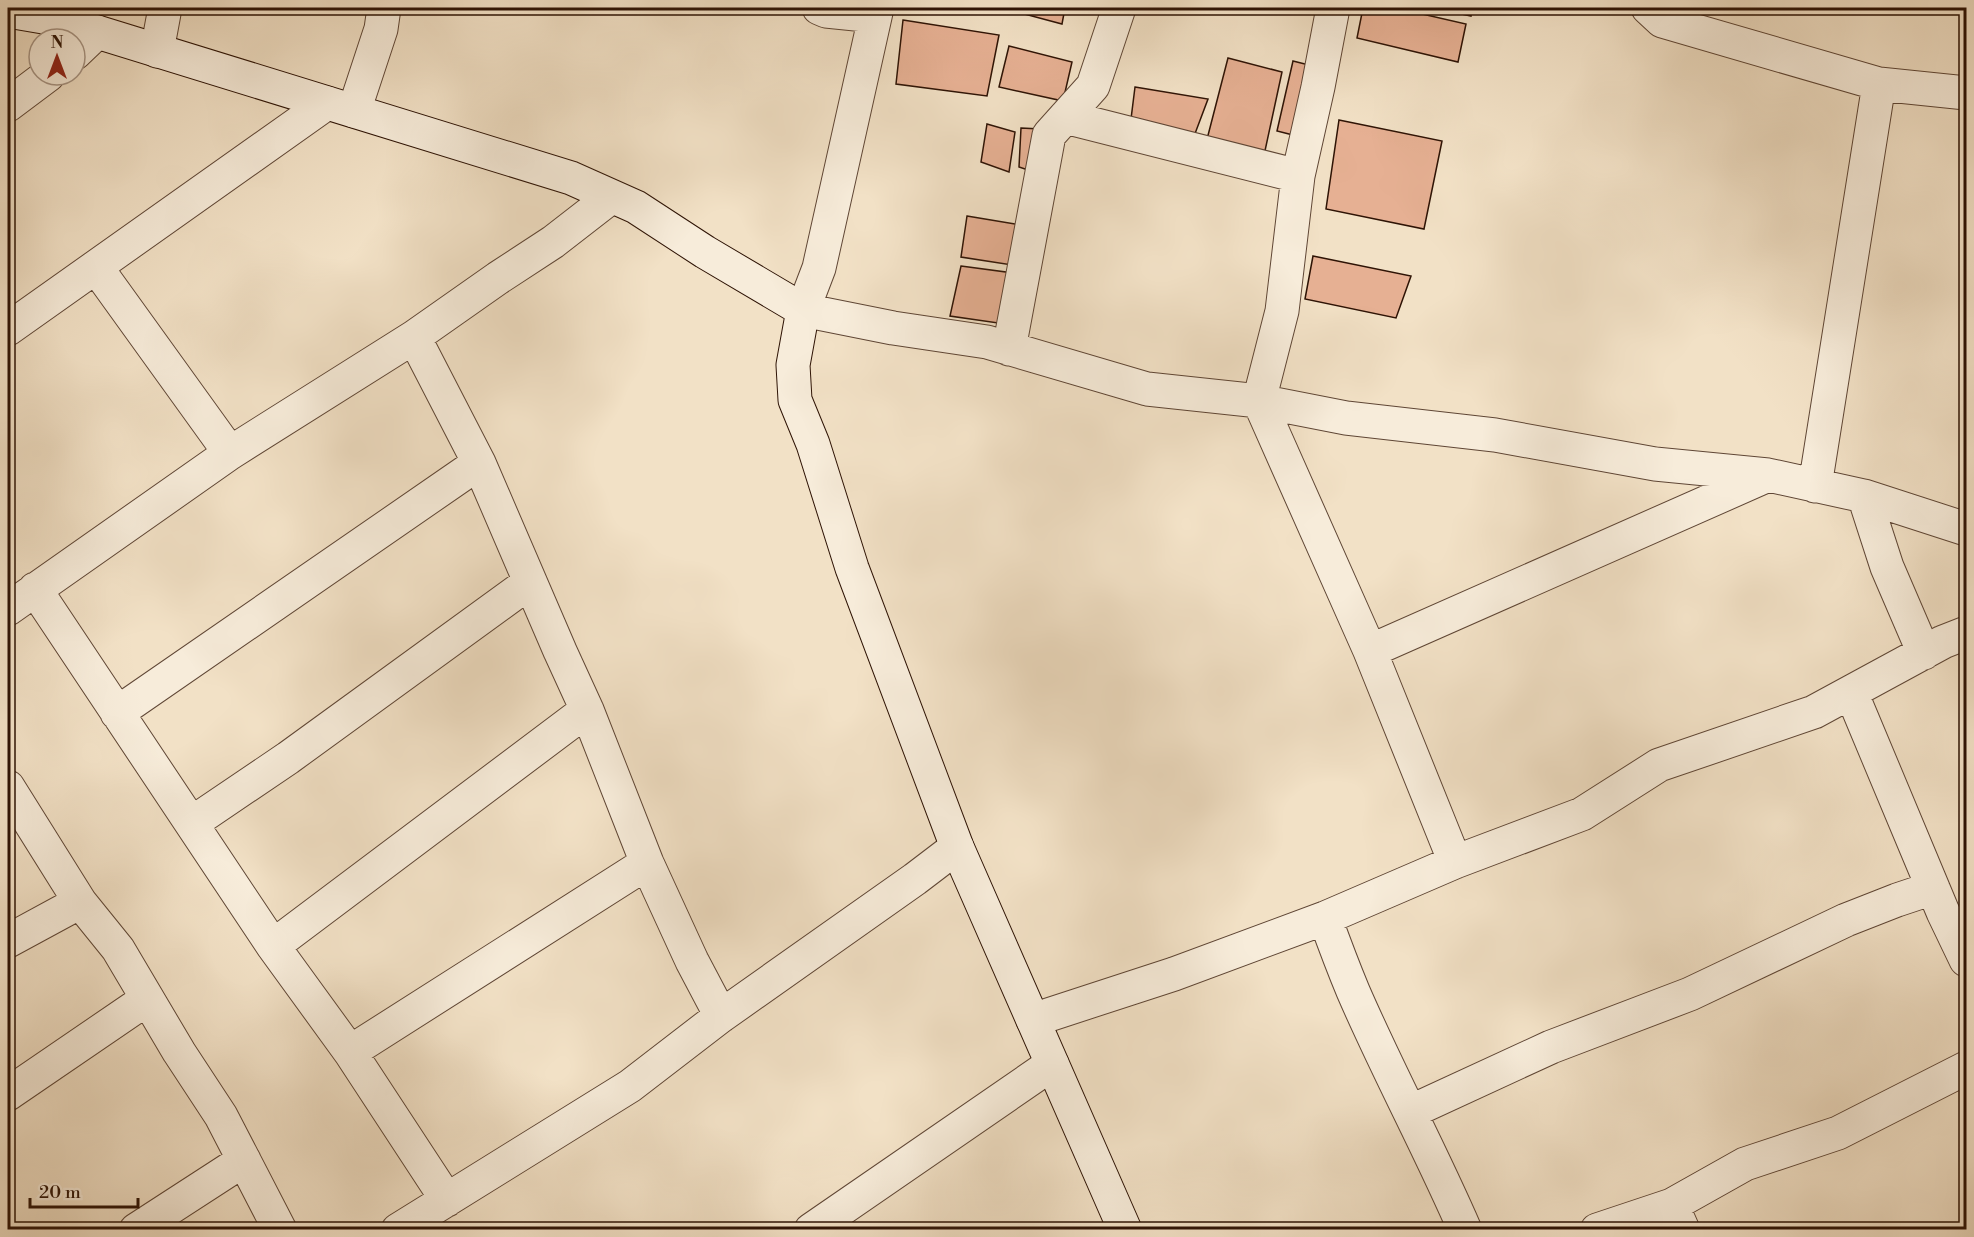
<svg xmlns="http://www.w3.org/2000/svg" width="1974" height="1237" viewBox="0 0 1974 1237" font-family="'Libre Bodoni',serif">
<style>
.building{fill:#e6b093;stroke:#2e1305;stroke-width:1.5}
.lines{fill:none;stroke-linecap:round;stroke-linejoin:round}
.street-casing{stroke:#5f4635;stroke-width:35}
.secondary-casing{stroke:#2e1305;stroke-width:35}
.street{stroke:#f7ecda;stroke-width:33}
.secondary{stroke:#f7ecda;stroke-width:33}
</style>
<rect width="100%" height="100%" fill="#f2e1c6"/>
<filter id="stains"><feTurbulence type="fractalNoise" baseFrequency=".00333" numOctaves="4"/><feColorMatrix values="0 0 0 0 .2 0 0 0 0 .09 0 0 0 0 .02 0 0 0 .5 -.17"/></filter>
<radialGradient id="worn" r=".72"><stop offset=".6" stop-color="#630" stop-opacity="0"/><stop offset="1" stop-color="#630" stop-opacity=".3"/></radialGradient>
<path class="building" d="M 1014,8 L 1065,8 L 1062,24 L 1013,11 Z
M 1363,8 L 1396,8 L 1466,24 L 1458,62 L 1357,38 Z
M 1434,8 L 1472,8 L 1471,16 Z
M 903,20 L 999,35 L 987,96 L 896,84 Z
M 1009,46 L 1072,62 L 1063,101 L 999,87 Z
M 1228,58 L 1282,72 L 1263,160 L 1205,147 Z
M 1293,61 L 1313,66 L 1297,136 L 1277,131 Z
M 1135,87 L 1208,99 L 1193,139 L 1130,127 Z
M 1339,120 L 1442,141 L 1424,229 L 1326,209 Z
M 987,124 L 1015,132 L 1009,172 L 981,162 Z
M 1021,128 L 1040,129 L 1031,171 L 1019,167 Z
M 967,216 L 1021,225 L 1012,265 L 961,257 Z
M 1313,256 L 1411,276 L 1396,318 L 1305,299 Z
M 961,266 L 1013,273 L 998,323 L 950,316 Z"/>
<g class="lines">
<defs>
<path id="street" d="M 819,8 L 826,11 L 875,16
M 877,8 L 819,268 L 803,310 L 893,328 L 987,342 L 1147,389 L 1259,401 L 1282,311 L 1298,176 L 1318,87 L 1333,8
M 1648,8 L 1662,21 L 1879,84 L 1815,486
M 157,51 L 165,8
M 75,53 L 97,32
M 1879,84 L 1966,93
M 8,105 L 48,75
M 354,111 L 381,29 L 384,8
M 1065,117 L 1298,176
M 96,267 L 230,453
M 8,329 L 327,103
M 414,337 L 479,463 L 560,651 L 587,710 L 647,863 L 692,961 L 721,1016
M 1009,349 L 1049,135 L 1093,86 L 1119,8
M 1259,401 L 1346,418 L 1495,435 L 1655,464 L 1768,475 L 1864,496 L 1887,567 L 1924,653
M 1259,401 L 1370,651 L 1455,862
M 1864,496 L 1966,529
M 35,589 L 273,946 L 350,1052 L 447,1200
M 8,609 L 230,453 L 414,337 L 498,278 L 553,242 L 611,197
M 1370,651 L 1766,476
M 1851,692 L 1943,912 L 1966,960
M 117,713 L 479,463
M 8,787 L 80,902 L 118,949 L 179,1052 L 221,1116 L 280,1230
M 192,823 L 288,758 L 530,582
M 1325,918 C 1334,943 1343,967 1353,991 C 1388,1072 1430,1149 1465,1230
M 8,941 L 80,902
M 273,946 L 587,710
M 1033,1020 L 1174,974 L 1325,918 L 1455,862 L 1582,814 L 1659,765 L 1814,712 L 1943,642 L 1966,633
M 350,1052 L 647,863
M 8,1094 L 147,999
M 1410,1112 L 1551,1047 L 1690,994 L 1846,920 L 1897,900 L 1933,888
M 1672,1205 L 1683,1230
M 136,1230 L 244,1160
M 398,1230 L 630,1086 L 721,1016 L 915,879 L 957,847
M 811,1230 L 1052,1064
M 1597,1230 L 1672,1205 L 1745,1164 L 1838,1133 L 1966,1068"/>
<path id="secondary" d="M 8,11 L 55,19 L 571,178 L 636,207 L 705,252 L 803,310 L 793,365 L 795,400 L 813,444 L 852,568 L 957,847 L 1125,1230"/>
</defs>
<use href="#street" class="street-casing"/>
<use href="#secondary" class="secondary-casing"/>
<use href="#street" class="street"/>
<use href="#secondary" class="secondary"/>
</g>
<rect width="1974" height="1237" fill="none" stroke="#f2e1c6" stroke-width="30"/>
<rect x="9" y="9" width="1956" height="1219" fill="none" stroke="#2e1305" stroke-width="3"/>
<rect x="15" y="15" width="1944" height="1207" fill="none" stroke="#2e1305" stroke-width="1.5"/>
<g transform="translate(57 57)"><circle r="28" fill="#f7ecda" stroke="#a79585" stroke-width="1.5"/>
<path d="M0-4.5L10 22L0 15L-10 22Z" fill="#8f2418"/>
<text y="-9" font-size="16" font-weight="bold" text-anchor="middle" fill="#2e1305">N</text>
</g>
<path d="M30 1198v9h108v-9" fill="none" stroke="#2e1305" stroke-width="3"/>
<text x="39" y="1198" font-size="18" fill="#2e1305" stroke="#f7ecda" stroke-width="4.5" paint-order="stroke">20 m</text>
<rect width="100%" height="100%" filter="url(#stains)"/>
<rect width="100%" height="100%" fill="url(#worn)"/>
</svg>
